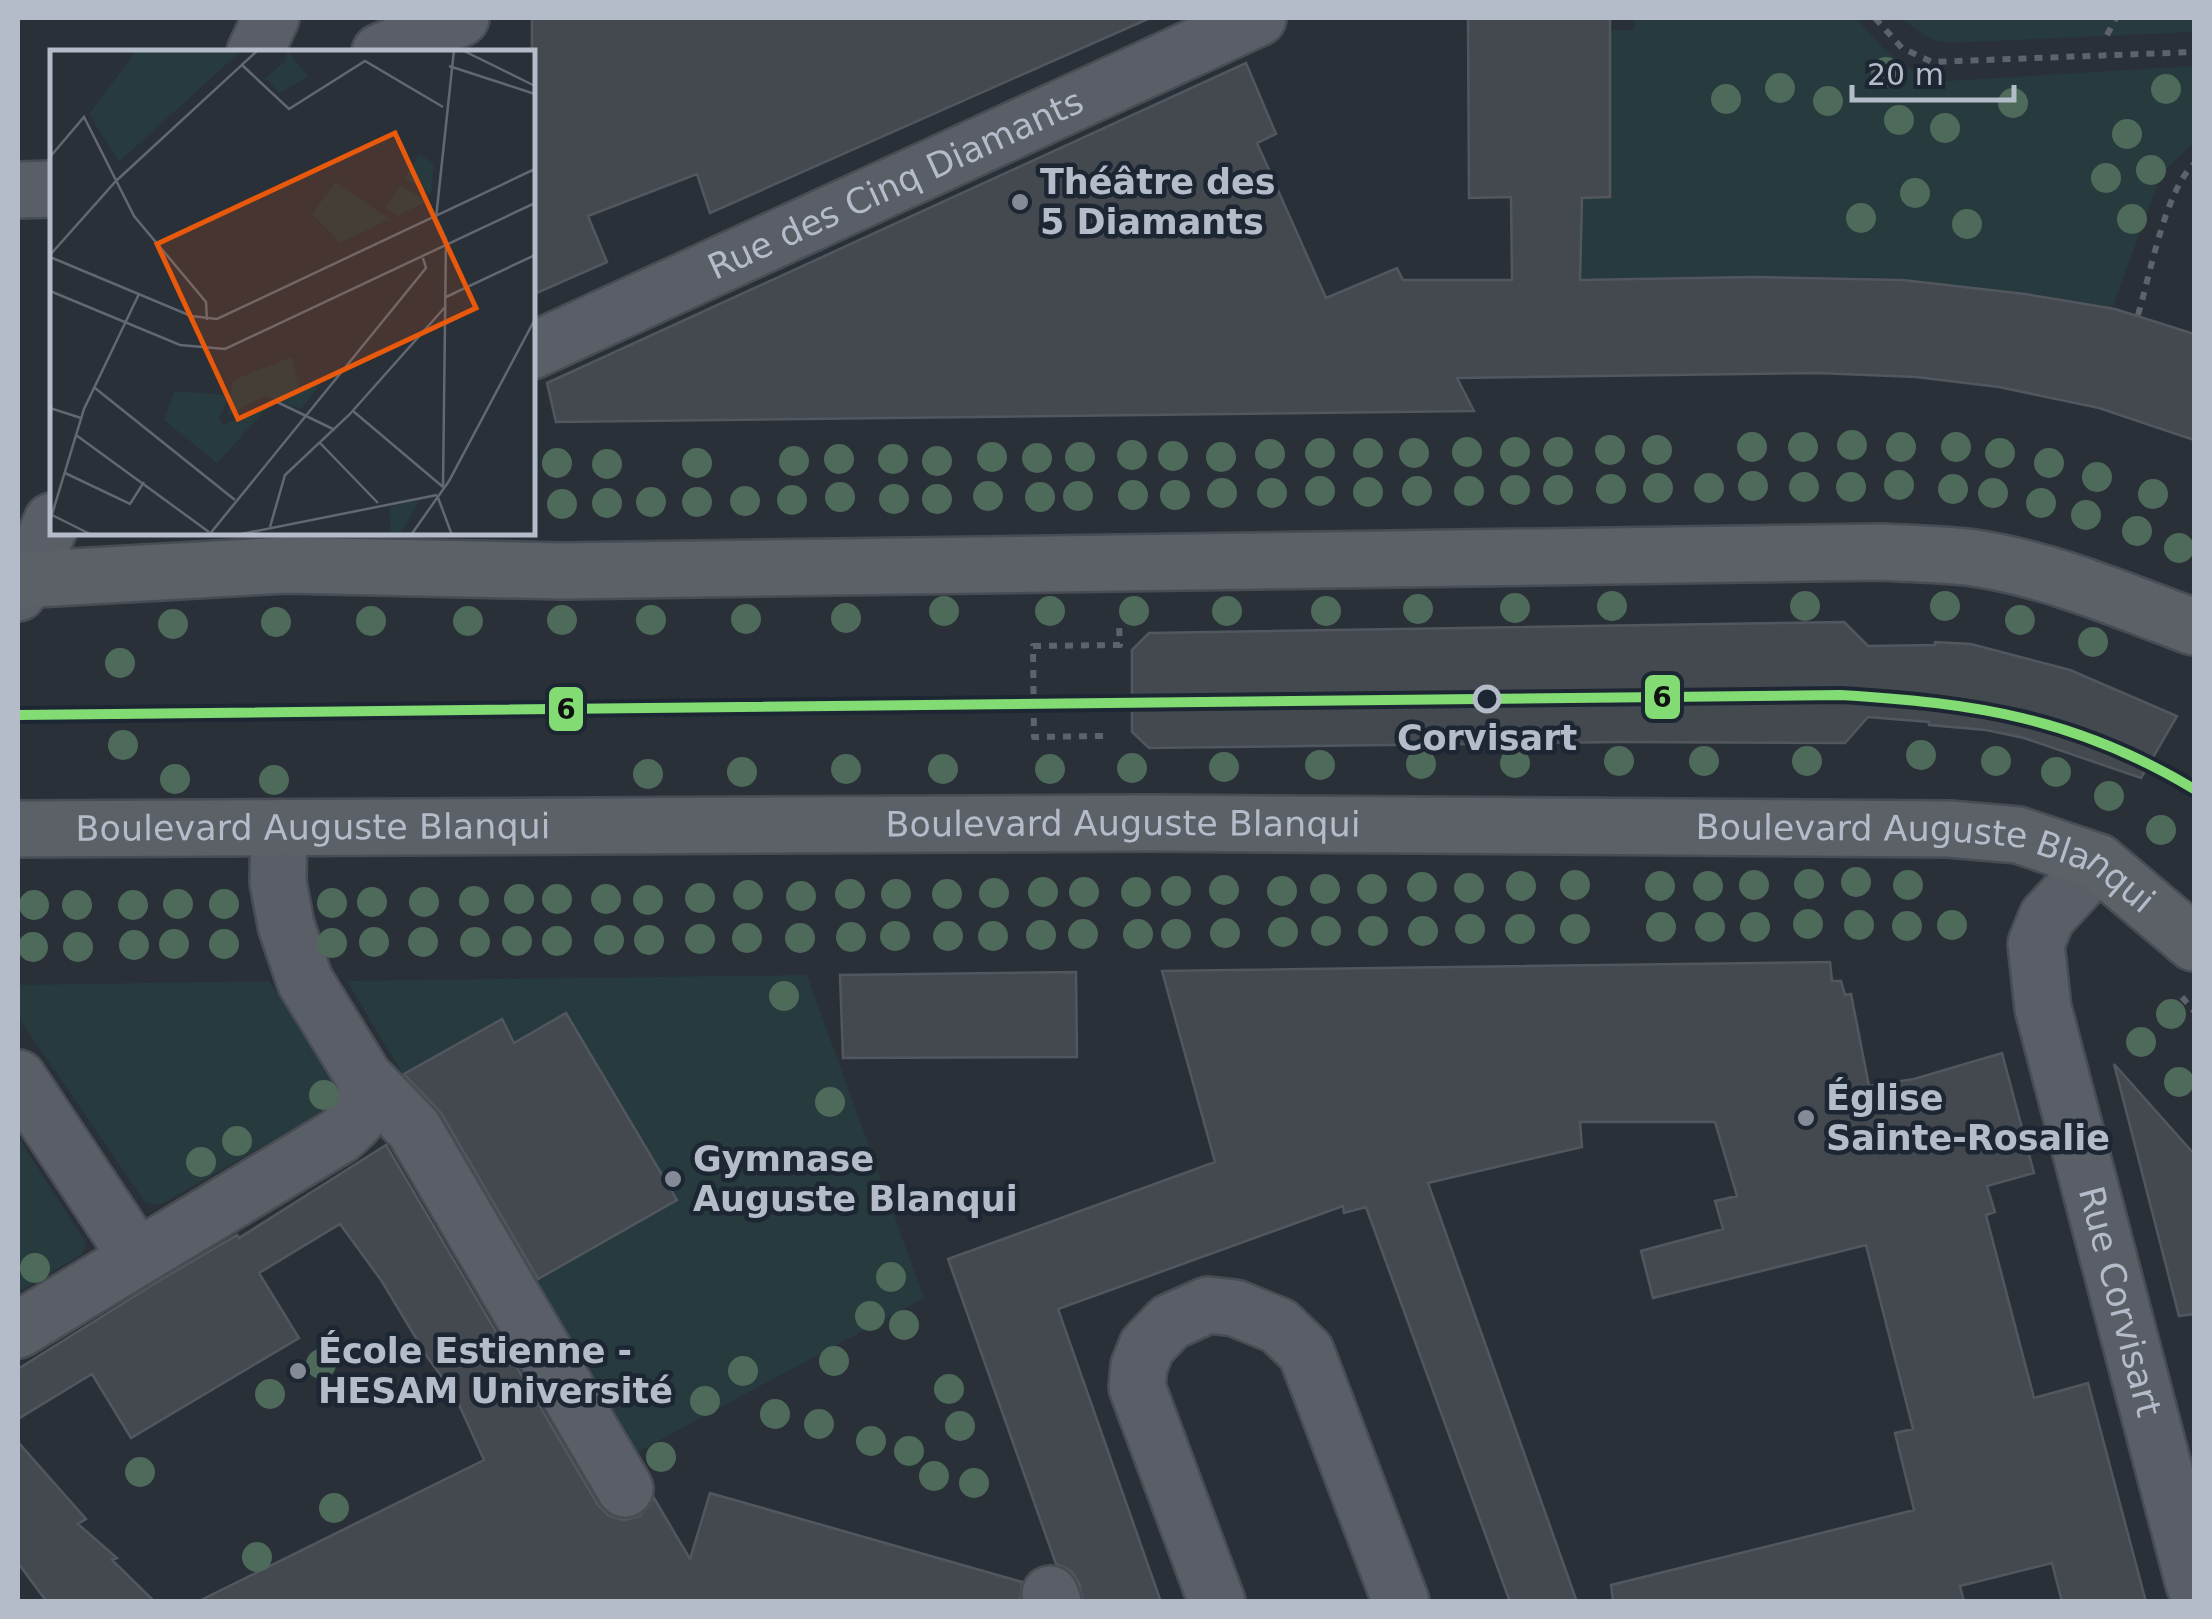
<svg xmlns="http://www.w3.org/2000/svg" width="2212" height="1619" viewBox="0 0 2212 1619" font-family="'DejaVu Sans',sans-serif">
<style>
.green{fill:#273a3e}
.building{fill:#444950;stroke:#52575f;stroke-width:2.5}
.lines{fill:none;stroke-linecap:round;stroke-linejoin:round}
.minor-casing{stroke:#484c53;stroke-width:60}
.major-casing{stroke:#484c55;stroke-width:60}
.path{stroke:#5d636a;stroke-width:6;stroke-dasharray:8 8;stroke-linecap:butt}
.minor{stroke:#5a5e66;stroke-width:55}
.major{stroke:#5c6168;stroke-width:55}
.metro-1-casing{stroke:#1d2633;stroke-width:18}
.metro-1{stroke:#82dc73;stroke-width:10}
.tree{fill:#4e6a5a}
.poi-dot{fill:#848b96;stroke:#1d2633;stroke-width:4}
.stop-dot{fill:#1d2633;stroke:#b4bcc9;stroke-width:5}
.labels{text-anchor:middle;stroke-width:9;stroke-linejoin:round;paint-order:stroke}
.poi-label{font-size:35px;font-weight:bold;fill:#b4bcc9;stroke:#1d2633;text-anchor:start}
.street-label{font-size:35px;fill:#b4bcc9;stroke:#1d2633}
.stop-label{font-size:35px;font-weight:bold;fill:#b4bcc9;stroke:#1d2633}
.inset-road{fill:none;stroke:#616872;stroke-width:2.5}
.view{fill:#e8590c;fill-opacity:0.15;stroke:#e8590c;stroke-width:5}
.inset-edge{fill:none;stroke:#b4bcc9;stroke-width:5}
.line-badge{stroke:#1d2633;stroke-width:4}
.pale-badge-label{font-size:28px;text-anchor:middle;font-weight:bold;fill:#111}
</style>
<rect width="100%" height="100%" fill="#2a3038"/>
<path class="green" d="M 1635,18 L 1856,18 C 1885,50 1900,73 1946,81 L 2194,66 L 2194,142 L 2162,173 L 2112,308 L 1902,278 L 1752,276 L 1580,279 L 1582,198 L 1610,197 L 1610,30 L 1634,30 Z
M 1900,18 L 2194,18 L 2194,32 L 1949,43 L 1930,39 Z
M 807,975 L 924,1298 L 630,1456 L 347,981 Z
M 269,981 L 343,1089 L 342,1101 L 160,1205 L 145,1202 L 18,1017 L 18,985 Z
M 18,1137 L 86,1243 L 82,1254 L 18,1293 Z"/>
<path class="building" d="M 532,18 L 1150,18 L 710,213 L 697,174 L 588,216 L 607,262 L 532,295 Z
M 1468,18 L 1610,18 L 1610,197 L 1582,198 L 1580,280 L 1754,277 L 1903,280 L 2025,294 L 2115,309 L 2194,334 L 2194,440 L 2099,408 L 1999,387 L 1916,377 L 1817,373 L 1457,378 L 1474,411 L 556,422 L 547,383 L 1246,63 L 1276,134 L 1257,143 L 1326,298 L 1397,268 L 1403,280 L 1512,280 L 1511,197 L 1469,198 Z
M 1844,622 L 1868,646 L 1935,645 L 1935,642 L 1971,644 L 2070,670 L 2177,716 L 2141,778 L 2024,738 L 1986,730 L 1929,725 L 1929,722 L 1868,717 L 1845,743 L 1619,742 L 1149,748 L 1132,732 L 1132,650 L 1149,633 Z
M 1830,962 L 1832,981 L 1841,981 L 1845,995 L 1851,994 L 1869,1086 L 1914,1079 L 2002,1053 L 2034,1173 L 1987,1186 L 1995,1212 L 1986,1215 L 2034,1398 L 2088,1383 L 2146,1602 L 2062,1602 L 2052,1563 L 1960,1586 L 1964,1602 L 1613,1602 L 1611,1585 L 1914,1510 L 1895,1433 L 1913,1429 L 1866,1245 L 1653,1298 L 1641,1251 L 1723,1229 L 1715,1201 L 1737,1196 L 1715,1122 L 1580,1122 L 1582,1147 L 1428,1183 L 1577,1602 L 1510,1602 L 1366,1207 L 1344,1213 L 1343,1206 L 1058,1309 L 1161,1602 L 1083,1602 L 1079,1583 L 1071,1571 L 1056,1564 L 948,1259 L 1215,1162 L 1162,971 Z
M 1076,972 L 1077,1057 L 843,1058 L 840,975 Z
M 566,1013 L 677,1200 L 538,1279 L 441,1113 L 404,1074 L 502,1019 L 514,1043 Z
M 2114,1064 L 2194,1154 L 2194,1314 L 2179,1316 Z
M 386,1145 L 598,1505 L 609,1516 L 624,1520 L 640,1516 L 654,1498 L 690,1559 L 710,1493 L 1022,1582 L 1020,1602 L 197,1602 L 484,1460 L 447,1378 L 444,1380 L 428,1358 L 381,1280 L 340,1224 L 259,1273 L 299,1338 L 131,1438 L 92,1374 L 18,1419 L 18,1369 L 162,1279 L 237,1235 L 239,1238 Z
M 18,1442 L 86,1519 L 78,1524 L 117,1558 L 112,1560 L 155,1602 L 47,1602 L 18,1563 Z"/>
<g class="lines">
<defs>
<g id="minor">
<path d="M 255,52 L 271,18"/>
<path d="M 380,52 L 461,18"/>
<path d="M 18,190 L 52,189"/>
<path id="s1" d="M 532,351 L 1258,18"/>
<path d="M 18,593 L 27,580 L 52,521"/>
<path d="M 279,828 L 278,882 L 286,925 L 305,981 L 364,1077 L 414,1129 L 625,1489"/>
<path id="s2" d="M 2098,862 L 2047,917 L 2036,944 L 2043,1008 L 2194,1584"/>
<path d="M 18,1078 L 137,1257"/>
<path d="M 18,1330 L 339,1136 C 362,1117 370,1107 364,1077"/>
<path d="M 1050,1594 L 1053,1602"/>
<path d="M 1217,1602 L 1137,1387 L 1139,1366 L 1147,1346 L 1170,1322 L 1208,1305 L 1235,1308 L 1279,1326 L 1306,1352 L 1401,1602"/>
</g>
<g id="major">
<path d="M 18,580 L 286,565 L 562,571 L 1882,552 C 1913,554 1944,554 1974,558 C 2050,569 2123,601 2194,627"/>
<path id="s3" d="M 18,829 L 1149,823 L 1949,829 L 2018,835 L 2098,862 L 2194,943"/>
</g>
</defs>
<use href="#minor" class="minor-casing"/>
<use href="#major" class="major-casing"/>
<path class="path" d="M 1875,18 L 1902,48 L 1932,62 L 2194,52
M 2107,35 L 2116,18
M 2138,315 C 2150,275 2165,191 2194,164
M 1103,736 L 1034,737 L 1033,646 L 1120,645 L 1119,625
M 2182,997 L 2194,1011"/>
<use href="#minor" class="minor"/>
<use href="#major" class="major"/>
<defs>
<path id="metro-1" d="M 18,715 L 1840,695 C 1975,703 2076,718 2194,789"/>
</defs>
<use href="#metro-1" class="metro-1-casing"/>
<use href="#metro-1" class="metro-1"/>
</g>
<g class="tree">
<circle cx="1886" cy="72" r="15"/>
<circle cx="1780" cy="88" r="15"/>
<circle cx="2166" cy="89" r="15"/>
<circle cx="1726" cy="99" r="15"/>
<circle cx="1828" cy="101" r="15"/>
<circle cx="2013" cy="103" r="15"/>
<circle cx="1899" cy="120" r="15"/>
<circle cx="1945" cy="128" r="15"/>
<circle cx="2127" cy="134" r="15"/>
<circle cx="2151" cy="170" r="15"/>
<circle cx="2106" cy="178" r="15"/>
<circle cx="1915" cy="193" r="15"/>
<circle cx="1861" cy="218" r="15"/>
<circle cx="2132" cy="219" r="15"/>
<circle cx="1967" cy="224" r="15"/>
<circle cx="1852" cy="445" r="15"/>
<circle cx="1752" cy="447" r="15"/>
<circle cx="1803" cy="447" r="15"/>
<circle cx="1901" cy="447" r="15"/>
<circle cx="1956" cy="447" r="15"/>
<circle cx="1610" cy="450" r="15"/>
<circle cx="1657" cy="450" r="15"/>
<circle cx="1467" cy="452" r="15"/>
<circle cx="1515" cy="452" r="15"/>
<circle cx="1558" cy="452" r="15"/>
<circle cx="1320" cy="453" r="15"/>
<circle cx="1368" cy="453" r="15"/>
<circle cx="1414" cy="453" r="15"/>
<circle cx="2000" cy="453" r="15"/>
<circle cx="1270" cy="454" r="15"/>
<circle cx="1132" cy="455" r="15"/>
<circle cx="1173" cy="456" r="15"/>
<circle cx="992" cy="457" r="15"/>
<circle cx="1080" cy="457" r="15"/>
<circle cx="1221" cy="457" r="15"/>
<circle cx="1037" cy="458" r="15"/>
<circle cx="839" cy="459" r="15"/>
<circle cx="893" cy="459" r="15"/>
<circle cx="794" cy="461" r="15"/>
<circle cx="937" cy="461" r="15"/>
<circle cx="557" cy="463" r="15"/>
<circle cx="697" cy="463" r="15"/>
<circle cx="2049" cy="463" r="15"/>
<circle cx="607" cy="464" r="15"/>
<circle cx="2097" cy="477" r="15"/>
<circle cx="1899" cy="485" r="15"/>
<circle cx="1753" cy="486" r="15"/>
<circle cx="1804" cy="487" r="15"/>
<circle cx="1851" cy="487" r="15"/>
<circle cx="1658" cy="488" r="15"/>
<circle cx="1709" cy="488" r="15"/>
<circle cx="1611" cy="489" r="15"/>
<circle cx="1953" cy="489" r="15"/>
<circle cx="1515" cy="490" r="15"/>
<circle cx="1558" cy="490" r="15"/>
<circle cx="1320" cy="491" r="15"/>
<circle cx="1417" cy="491" r="15"/>
<circle cx="1469" cy="491" r="15"/>
<circle cx="1368" cy="492" r="15"/>
<circle cx="1222" cy="493" r="15"/>
<circle cx="1272" cy="493" r="15"/>
<circle cx="1993" cy="493" r="15"/>
<circle cx="2153" cy="494" r="15"/>
<circle cx="1133" cy="495" r="15"/>
<circle cx="1175" cy="495" r="15"/>
<circle cx="988" cy="496" r="15"/>
<circle cx="1078" cy="496" r="15"/>
<circle cx="840" cy="497" r="15"/>
<circle cx="1040" cy="497" r="15"/>
<circle cx="894" cy="499" r="15"/>
<circle cx="937" cy="499" r="15"/>
<circle cx="792" cy="500" r="15"/>
<circle cx="745" cy="501" r="15"/>
<circle cx="651" cy="502" r="15"/>
<circle cx="697" cy="502" r="15"/>
<circle cx="607" cy="503" r="15"/>
<circle cx="2041" cy="503" r="15"/>
<circle cx="562" cy="504" r="15"/>
<circle cx="2086" cy="515" r="15"/>
<circle cx="2137" cy="531" r="15"/>
<circle cx="2179" cy="548" r="15"/>
<circle cx="1612" cy="606" r="15"/>
<circle cx="1805" cy="606" r="15"/>
<circle cx="1945" cy="606" r="15"/>
<circle cx="1515" cy="608" r="15"/>
<circle cx="1418" cy="609" r="15"/>
<circle cx="944" cy="611" r="15"/>
<circle cx="1050" cy="611" r="15"/>
<circle cx="1134" cy="611" r="15"/>
<circle cx="1227" cy="611" r="15"/>
<circle cx="1326" cy="611" r="15"/>
<circle cx="846" cy="618" r="15"/>
<circle cx="746" cy="619" r="15"/>
<circle cx="562" cy="620" r="15"/>
<circle cx="651" cy="620" r="15"/>
<circle cx="2020" cy="620" r="15"/>
<circle cx="371" cy="621" r="15"/>
<circle cx="468" cy="621" r="15"/>
<circle cx="276" cy="622" r="15"/>
<circle cx="173" cy="624" r="15"/>
<circle cx="2093" cy="642" r="15"/>
<circle cx="120" cy="663" r="15"/>
<circle cx="123" cy="745" r="15"/>
<circle cx="1921" cy="755" r="15"/>
<circle cx="1619" cy="761" r="15"/>
<circle cx="1704" cy="761" r="15"/>
<circle cx="1807" cy="761" r="15"/>
<circle cx="1996" cy="761" r="15"/>
<circle cx="1515" cy="763" r="15"/>
<circle cx="1421" cy="764" r="15"/>
<circle cx="1320" cy="765" r="15"/>
<circle cx="1224" cy="767" r="15"/>
<circle cx="1132" cy="768" r="15"/>
<circle cx="846" cy="769" r="15"/>
<circle cx="943" cy="769" r="15"/>
<circle cx="1050" cy="769" r="15"/>
<circle cx="742" cy="772" r="15"/>
<circle cx="2056" cy="772" r="15"/>
<circle cx="648" cy="774" r="15"/>
<circle cx="175" cy="779" r="15"/>
<circle cx="274" cy="780" r="15"/>
<circle cx="2109" cy="796" r="15"/>
<circle cx="2161" cy="830" r="15"/>
<circle cx="1856" cy="882" r="15"/>
<circle cx="1809" cy="884" r="15"/>
<circle cx="1575" cy="885" r="15"/>
<circle cx="1754" cy="885" r="15"/>
<circle cx="1908" cy="885" r="15"/>
<circle cx="1521" cy="886" r="15"/>
<circle cx="1660" cy="886" r="15"/>
<circle cx="1708" cy="886" r="15"/>
<circle cx="1422" cy="887" r="15"/>
<circle cx="1469" cy="888" r="15"/>
<circle cx="1325" cy="889" r="15"/>
<circle cx="1372" cy="889" r="15"/>
<circle cx="1224" cy="890" r="15"/>
<circle cx="1176" cy="891" r="15"/>
<circle cx="1282" cy="891" r="15"/>
<circle cx="1043" cy="892" r="15"/>
<circle cx="1084" cy="892" r="15"/>
<circle cx="1136" cy="892" r="15"/>
<circle cx="994" cy="893" r="15"/>
<circle cx="850" cy="894" r="15"/>
<circle cx="896" cy="894" r="15"/>
<circle cx="947" cy="894" r="15"/>
<circle cx="748" cy="895" r="15"/>
<circle cx="801" cy="896" r="15"/>
<circle cx="700" cy="898" r="15"/>
<circle cx="519" cy="899" r="15"/>
<circle cx="557" cy="899" r="15"/>
<circle cx="606" cy="899" r="15"/>
<circle cx="648" cy="900" r="15"/>
<circle cx="474" cy="901" r="15"/>
<circle cx="372" cy="902" r="15"/>
<circle cx="424" cy="902" r="15"/>
<circle cx="332" cy="903" r="15"/>
<circle cx="178" cy="904" r="15"/>
<circle cx="224" cy="904" r="15"/>
<circle cx="34" cy="905" r="15"/>
<circle cx="77" cy="905" r="15"/>
<circle cx="133" cy="905" r="15"/>
<circle cx="1808" cy="924" r="15"/>
<circle cx="1859" cy="925" r="15"/>
<circle cx="1952" cy="925" r="15"/>
<circle cx="1907" cy="926" r="15"/>
<circle cx="1661" cy="927" r="15"/>
<circle cx="1710" cy="927" r="15"/>
<circle cx="1755" cy="927" r="15"/>
<circle cx="1470" cy="929" r="15"/>
<circle cx="1520" cy="929" r="15"/>
<circle cx="1575" cy="929" r="15"/>
<circle cx="1326" cy="931" r="15"/>
<circle cx="1373" cy="931" r="15"/>
<circle cx="1423" cy="931" r="15"/>
<circle cx="1283" cy="932" r="15"/>
<circle cx="1225" cy="933" r="15"/>
<circle cx="1083" cy="934" r="15"/>
<circle cx="1138" cy="934" r="15"/>
<circle cx="1176" cy="934" r="15"/>
<circle cx="1041" cy="935" r="15"/>
<circle cx="895" cy="936" r="15"/>
<circle cx="948" cy="936" r="15"/>
<circle cx="993" cy="936" r="15"/>
<circle cx="851" cy="937" r="15"/>
<circle cx="747" cy="938" r="15"/>
<circle cx="800" cy="938" r="15"/>
<circle cx="700" cy="939" r="15"/>
<circle cx="609" cy="940" r="15"/>
<circle cx="649" cy="940" r="15"/>
<circle cx="517" cy="941" r="15"/>
<circle cx="557" cy="941" r="15"/>
<circle cx="374" cy="942" r="15"/>
<circle cx="423" cy="942" r="15"/>
<circle cx="475" cy="942" r="15"/>
<circle cx="332" cy="943" r="15"/>
<circle cx="174" cy="944" r="15"/>
<circle cx="224" cy="944" r="15"/>
<circle cx="134" cy="945" r="15"/>
<circle cx="33" cy="947" r="15"/>
<circle cx="78" cy="947" r="15"/>
<circle cx="784" cy="996" r="15"/>
<circle cx="2171" cy="1014" r="15"/>
<circle cx="2141" cy="1042" r="15"/>
<circle cx="2179" cy="1082" r="15"/>
<circle cx="324" cy="1095" r="15"/>
<circle cx="830" cy="1102" r="15"/>
<circle cx="237" cy="1141" r="15"/>
<circle cx="201" cy="1162" r="15"/>
<circle cx="35" cy="1268" r="15"/>
<circle cx="891" cy="1277" r="15"/>
<circle cx="870" cy="1316" r="15"/>
<circle cx="904" cy="1325" r="15"/>
<circle cx="834" cy="1361" r="15"/>
<circle cx="321" cy="1364" r="15"/>
<circle cx="743" cy="1371" r="15"/>
<circle cx="949" cy="1389" r="15"/>
<circle cx="270" cy="1394" r="15"/>
<circle cx="705" cy="1401" r="15"/>
<circle cx="775" cy="1414" r="15"/>
<circle cx="819" cy="1424" r="15"/>
<circle cx="960" cy="1426" r="15"/>
<circle cx="871" cy="1441" r="15"/>
<circle cx="909" cy="1451" r="15"/>
<circle cx="661" cy="1457" r="15"/>
<circle cx="140" cy="1472" r="15"/>
<circle cx="934" cy="1476" r="15"/>
<circle cx="974" cy="1483" r="15"/>
<circle cx="334" cy="1508" r="15"/>
<circle cx="257" cy="1557" r="15"/>
</g>
<g class="poi-dot">
<circle cx="1020" cy="202" r="10"/>
<circle cx="1806" cy="1118" r="10"/>
<circle cx="673" cy="1179" r="10"/>
<circle cx="298" cy="1371" r="10"/>
</g>
<circle class="stop-dot" cx="1487" cy="699" r="12"/>
<g class="labels">
<g class="poi-label">
<text x="1040" y="194">Théâtre des<tspan x="1040" dy="40">5 Diamants</tspan></text>
<text x="1826" y="1110">Église<tspan x="1826" dy="40">Sainte-Rosalie</tspan></text>
<text x="693" y="1171">Gymnase<tspan x="693" dy="40">Auguste Blanqui</tspan></text>
<text x="318" y="1363">École Estienne -<tspan x="318" dy="40">HESAM Université</tspan></text>
</g>
<g class="street-label">
<text dy="12" stroke="none"><textPath href="#s1" startOffset="400">Rue des Cinq Diamants</textPath></text>
<text dy="12" stroke="none"><textPath href="#s3" startOffset="1105">Boulevard Auguste Blanqui</textPath></text>
<text dy="12" stroke="none"><textPath href="#s3" startOffset="295">Boulevard Auguste Blanqui</textPath></text>
<text dy="12" stroke="none"><textPath href="#s3" startOffset="1915">Boulevard Auguste Blanqui</textPath></text>
<text dy="12" stroke="none"><textPath href="#s2" startOffset="472">Rue Corvisart</textPath></text>
</g>
<g class="stop-label">
<text x="1487" y="750">Corvisart</text>
</g>
</g>
<g transform="translate(50 50)">
<rect width="485" height="485" fill="#2a3038"/>
<path d="M 87,0 L 192,0 L 69,112 L 39,64 ZM 237,1 L 258,26 L 230,43 L 215,28 L 236,11 ZM 369,105 L 384,113 L 381,145 L 355,128 ZM 285,132 L 329,162 L 340,169 L 290,193 L 262,164 ZM 350,135 L 377,151 L 348,166 L 335,158 ZM 242,307 L 250,340 L 271,334 L 251,359 L 215,346 L 178,365 L 183,330 ZM 124,341 L 180,345 L 169,368 L 174,375 L 223,352 L 167,413 L 114,370 ZM 370,450 L 350,485 L 341,485 L 339,457 Z" fill="#273a3e"/>
<path class="inset-road" d="M 412,0 L 485,36M 191,14 L 239,59 L 315,11 L 393,57M 399,16 L 485,44M 0,107 L 34,67 L 84,166 L 156,252 L 157,270M 0,205 L 66,131 L 208,0M 0,207 L 141,266 L 167,269 L 485,119M 0,241 L 130,295 L 175,299 L 485,153M 396,247 L 485,205M 45,338 L 185,450M 225,351 L 285,380M 0,358 L 31,368M 303,361 L 393,437M 26,385 L 159,482M 270,393 L 328,453M 15,423 L 80,454 L 94,432M 393,437 L 396,189 L 386,168 L 404,0M 387,445 L 402,485M 2,465 L 42,485M 0,471 L 34,359 L 89,244M 220,477 L 235,425 L 299,365 L 396,256M 159,485 L 376,218 L 373,208M 186,485 L 387,445M 361,485 L 399,431 L 485,269"/>
<path class="view" d="M 345,83 L 426,258 L 188,369 L 107,194 Z"/>
<rect width="485" height="485" class="inset-edge"/>
</g>
<g class="line-badge">
<rect x="1643" y="673" width="39" height="48" rx="10" fill="#82dc73"/>
<rect x="547" y="685" width="38" height="48" rx="10" fill="#82dc73"/>
</g>
<g class="pale-badge-label">
<text x="1662" y="707">6</text>
<text x="566" y="719">6</text>
</g>
<rect width="2212" height="1619" fill="none" stroke="#b4bcc9" stroke-width="40"/>
<path d="M1852 85v15h162v-15" fill="none" stroke="#b4bcc9" stroke-width="5"/>
<text x="1867" y="85" font-size="30" fill="#b4bcc9" stroke="#1d2633" stroke-width="8" paint-order="stroke">20 m</text>
</svg>
